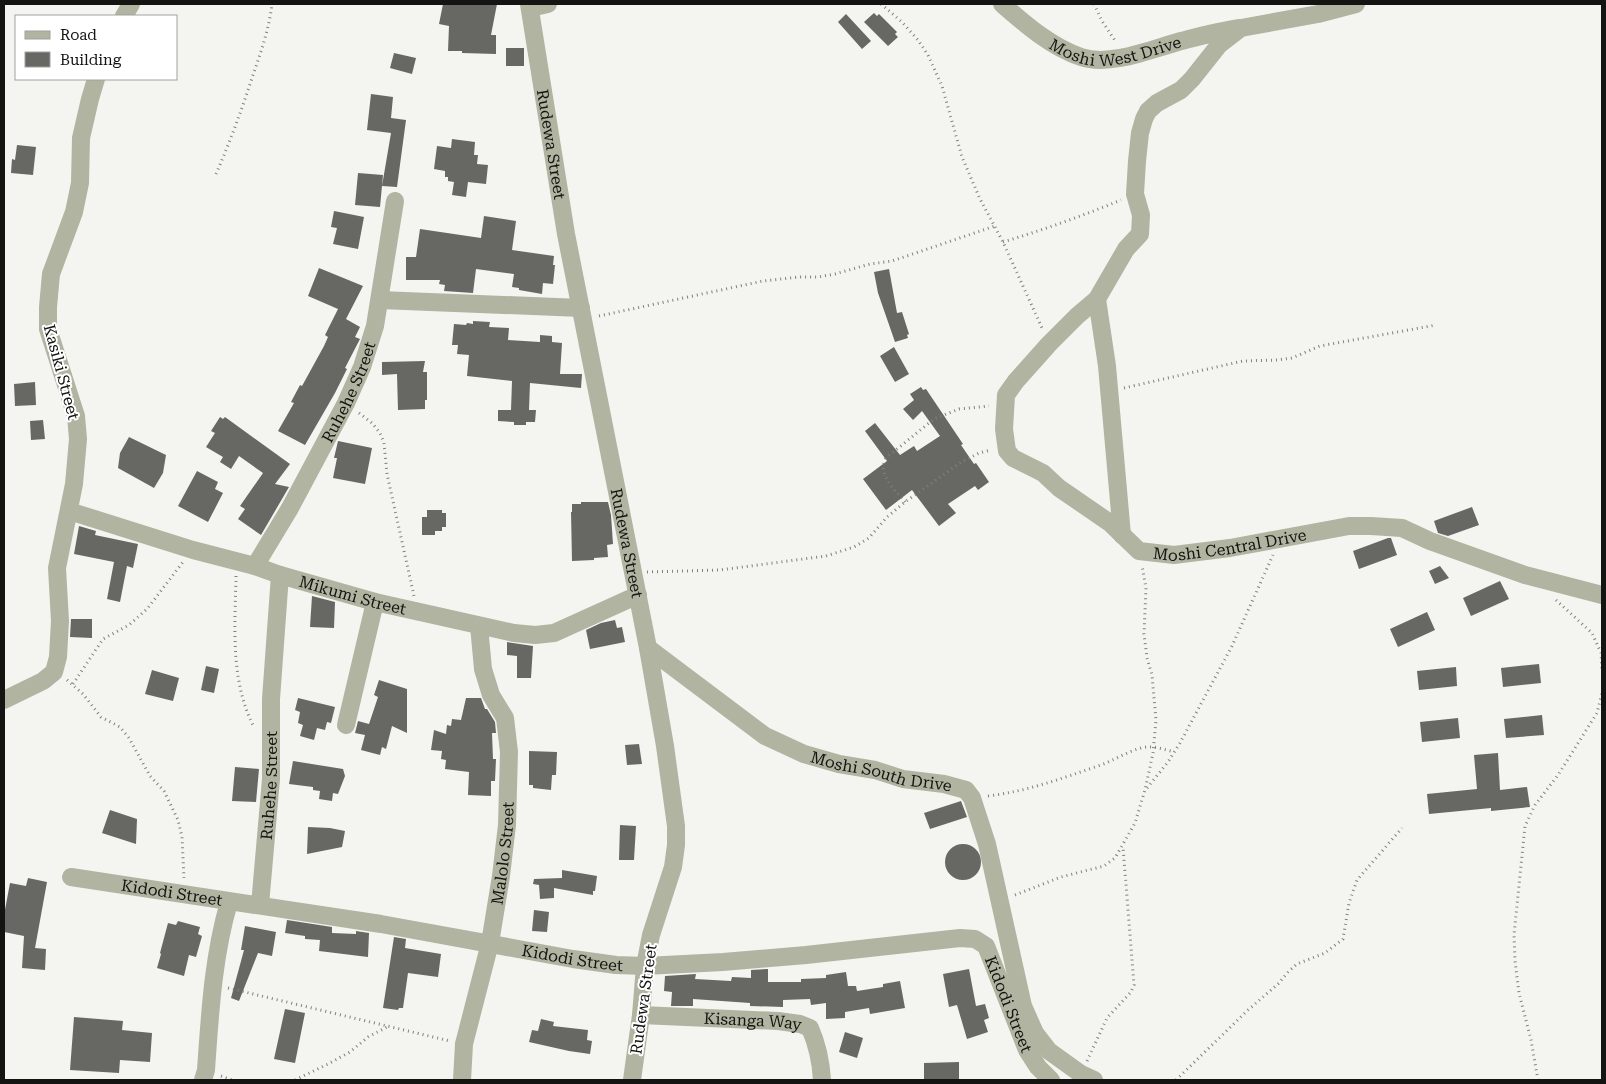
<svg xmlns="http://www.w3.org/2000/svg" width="1606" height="1084" viewBox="0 0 1606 1084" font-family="'Roboto Serif',serif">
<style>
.building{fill:#676864}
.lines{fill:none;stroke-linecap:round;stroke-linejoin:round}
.path{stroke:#80817d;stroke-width:3;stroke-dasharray:1 4;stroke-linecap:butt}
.minor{stroke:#b1b4a0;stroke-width:18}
.labels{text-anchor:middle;stroke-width:4;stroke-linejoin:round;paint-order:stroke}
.street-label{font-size:16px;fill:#141412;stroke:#fff}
</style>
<rect width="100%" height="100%" fill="#f4f5f0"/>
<path class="building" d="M 443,4 L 497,4 L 491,35 L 496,35 L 496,54 L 462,53 L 462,51 L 448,51 L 449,26 L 439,24 Z
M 874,13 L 877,16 L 879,14 L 897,32 L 895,34 L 898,37 L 888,46 L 864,22 Z
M 846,14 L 871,41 L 862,49 L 838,22 Z
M 506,48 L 524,48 L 524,66 L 506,66 Z
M 394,53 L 416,58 L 412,74 L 390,68 Z
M 371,94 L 393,97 L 391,118 L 406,120 L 397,187 L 382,186 L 391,133 L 367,130 Z
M 452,139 L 475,142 L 474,155 L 478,155 L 477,164 L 488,165 L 486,184 L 468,182 L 466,197 L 452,195 L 454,182 L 448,181 L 448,177 L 445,177 L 445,171 L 434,169 L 437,146 L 451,148 Z
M 17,145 L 36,147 L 33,175 L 11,173 L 12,159 L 15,160 Z
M 358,173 L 383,175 L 380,207 L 355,205 Z
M 334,211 L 364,217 L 358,249 L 333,244 L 337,228 L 331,227 Z
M 484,216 L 516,221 L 512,250 L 554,256 L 553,265 L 555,265 L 553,284 L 543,283 L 542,294 L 519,290 L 519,288 L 512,287 L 514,274 L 476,269 L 473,293 L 444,291 L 445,285 L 439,284 L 440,280 L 406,280 L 406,257 L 416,257 L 420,229 L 481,238 Z
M 319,268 L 363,286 L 346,319 L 360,327 L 355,337 L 360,339 L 345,368 L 347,369 L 335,393 L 305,445 L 278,431 L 294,403 L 291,402 L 300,385 L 302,386 L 324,346 L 328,337 L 325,335 L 338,309 L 308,296 Z
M 889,269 L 897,313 L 902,312 L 909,334 L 907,335 L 908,338 L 895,342 L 878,293 L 874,272 Z
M 473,321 L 490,322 L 489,327 L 509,328 L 508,340 L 540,342 L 540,335 L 552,336 L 552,342 L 562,343 L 560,374 L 582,374 L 581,388 L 530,383 L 529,410 L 536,410 L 535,422 L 526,422 L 526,425 L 514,425 L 514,422 L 498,421 L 498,410 L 511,410 L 512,381 L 467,376 L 469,355 L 457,354 L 458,345 L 452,345 L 454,324 L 466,325 L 467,323 L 473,324 Z
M 894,347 L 909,374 L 895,382 L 880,356 Z
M 425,361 L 423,372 L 427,372 L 427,400 L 425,400 L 425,409 L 398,410 L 397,374 L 382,375 L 382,362 Z
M 35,382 L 36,405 L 15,406 L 14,384 Z
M 921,387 L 923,390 L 926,389 L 963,444 L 961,445 L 974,464 L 976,463 L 989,482 L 978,490 L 975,486 L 948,504 L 956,513 L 939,526 L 912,490 L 886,510 L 863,479 L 887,461 L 865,431 L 875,423 L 900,455 L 914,446 L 917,451 L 940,436 L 922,411 L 913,420 L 903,409 L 914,400 L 910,394 Z
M 220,417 L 223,419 L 225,417 L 290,464 L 275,484 L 289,487 L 261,535 L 238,519 L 245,509 L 240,506 L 263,473 L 239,456 L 231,469 L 220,462 L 223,457 L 206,447 L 215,433 L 211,431 Z
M 43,420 L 45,439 L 31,440 L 30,421 Z
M 129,437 L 166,455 L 163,473 L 154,488 L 118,468 L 120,453 Z
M 338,441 L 372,448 L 365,484 L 333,478 L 337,458 L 334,458 Z
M 197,471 L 218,482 L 215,489 L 223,493 L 208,522 L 178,506 Z
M 581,502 L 608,502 L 611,515 L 613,544 L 607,545 L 608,557 L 594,558 L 594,560 L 572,561 L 571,512 L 572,512 L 572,504 L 581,504 Z
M 1472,507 L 1479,525 L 1448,536 L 1438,533 L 1434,521 Z
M 427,510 L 442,510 L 442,513 L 446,513 L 446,527 L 442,527 L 442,531 L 435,531 L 435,535 L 422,535 L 422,517 L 427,517 Z
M 79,526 L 96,531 L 95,535 L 138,544 L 133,568 L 127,566 L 120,602 L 107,599 L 114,562 L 74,554 Z
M 1388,538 L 1391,538 L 1397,555 L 1359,569 L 1353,551 Z
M 1440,566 L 1449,578 L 1435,584 L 1429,571 Z
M 1500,581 L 1509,599 L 1471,616 L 1463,598 Z
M 312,596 L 335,602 L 334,628 L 310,627 Z
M 1427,612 L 1435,630 L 1398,647 L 1390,629 Z
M 71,619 L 92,619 L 92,638 L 70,637 Z
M 615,620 L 617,628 L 622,627 L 625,642 L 590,649 L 586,630 L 601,623 Z
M 507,642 L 533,646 L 531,678 L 517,678 L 517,656 L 507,655 Z
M 1539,664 L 1541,683 L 1503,687 L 1501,668 Z
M 206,666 L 219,669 L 214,693 L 201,690 Z
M 1456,667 L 1457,686 L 1419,690 L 1417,671 Z
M 152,670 L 179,678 L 173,701 L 145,694 Z
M 379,680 L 407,689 L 407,733 L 392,726 L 386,749 L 382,747 L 380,755 L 361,750 L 365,735 L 355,733 L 358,721 L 369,724 L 378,697 L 374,695 Z
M 298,698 L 335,707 L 331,723 L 327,722 L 325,730 L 317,728 L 314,740 L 300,736 L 303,725 L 298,723 L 300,712 L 295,710 Z
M 466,698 L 481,698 L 485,709 L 487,709 L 495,722 L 496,733 L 492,733 L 493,759 L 496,759 L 495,781 L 491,781 L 491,796 L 468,795 L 469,772 L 445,769 L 446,760 L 441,759 L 442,751 L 431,750 L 434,730 L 446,734 L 447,725 L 451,726 L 452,719 L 461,720 Z
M 1542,715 L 1544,735 L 1506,738 L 1504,719 Z
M 1458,718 L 1460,738 L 1422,742 L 1420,722 Z
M 639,744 L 642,764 L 627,765 L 625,745 Z
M 529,751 L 557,752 L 556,775 L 552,775 L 551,790 L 533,788 L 533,785 L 529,785 Z
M 1498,753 L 1500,790 L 1527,787 L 1530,807 L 1491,811 L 1491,808 L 1429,814 L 1427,794 L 1477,789 L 1474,755 Z
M 293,761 L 343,769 L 345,776 L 338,794 L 333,793 L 332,801 L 319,799 L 320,791 L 313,790 L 313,787 L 289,784 Z
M 235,767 L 259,769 L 256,802 L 232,801 Z
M 961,801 L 967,817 L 930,829 L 924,813 Z
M 110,810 L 137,819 L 136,844 L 102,833 Z
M 620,825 L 636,826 L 634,860 L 619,860 Z
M 308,827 L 330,828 L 345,831 L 342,847 L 307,854 Z
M945 862a18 18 0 1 1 36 0a18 18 0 1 1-36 0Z
M 562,870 L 597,876 L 595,891 L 593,891 L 593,895 L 554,888 L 554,898 L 540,899 L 539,885 L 533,884 L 534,879 L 562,878 Z
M 28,878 L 47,882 L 35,948 L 46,949 L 45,970 L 22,968 L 24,936 L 4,932 L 4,915 L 10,883 L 26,886 Z
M 534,910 L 549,912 L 547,932 L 532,931 Z
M 287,920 L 332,927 L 332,933 L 356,934 L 356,931 L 369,933 L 368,957 L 319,951 L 320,940 L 305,939 L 305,936 L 285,933 Z
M 178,921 L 200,927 L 198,934 L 202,936 L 196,957 L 189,955 L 184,976 L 157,968 L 161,954 L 160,953 L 168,923 L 176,925 Z
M 245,926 L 276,932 L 272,956 L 258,953 L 239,1001 L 231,998 L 244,950 L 241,950 Z
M 394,937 L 406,939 L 405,948 L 441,954 L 438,977 L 408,973 L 403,1008 L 399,1008 L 398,1010 L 383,1008 Z
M 768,969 L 768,982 L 801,982 L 801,979 L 826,978 L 826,975 L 846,972 L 848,986 L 856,986 L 857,991 L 883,987 L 883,984 L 900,981 L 905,1008 L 870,1014 L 869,1008 L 845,1012 L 845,1018 L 826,1019 L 826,1003 L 811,1005 L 810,999 L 783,1000 L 783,1007 L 750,1006 L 750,1003 L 693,999 L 693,1006 L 671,1006 L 672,992 L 664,991 L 665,976 L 696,974 L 695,979 L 731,981 L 732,977 L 751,978 L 751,970 Z
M 969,969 L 976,1006 L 985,1004 L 989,1018 L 984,1020 L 988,1032 L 967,1039 L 957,1005 L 949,1007 L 943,974 Z
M 285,1009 L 305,1013 L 295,1063 L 274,1059 Z
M 74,1017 L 123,1021 L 122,1030 L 152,1033 L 150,1062 L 120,1060 L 119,1073 L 70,1070 Z
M 541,1019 L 554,1022 L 553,1026 L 588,1030 L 587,1040 L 592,1041 L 590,1054 L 569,1051 L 529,1042 L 532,1030 L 538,1031 Z
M 845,1032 L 863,1038 L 857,1058 L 839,1052 Z
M 959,1062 L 959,1080 L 924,1080 L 924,1063 Z"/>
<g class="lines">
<path class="path" d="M 881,4 L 902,22 L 918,40 L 928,55 L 942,86 L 962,157 L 980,199 L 1003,242 L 1042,328
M 1094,4 L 1102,21 L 1116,42
M 216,174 C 230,142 242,109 253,75 C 261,52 269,29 272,4
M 1003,242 C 1043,230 1082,216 1121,200
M 599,316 L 763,281 L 799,277 L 818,277 L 835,274 L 870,264 L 892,261 L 995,226
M 1124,388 L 1243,361 L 1277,360 L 1292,358 L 1320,346 L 1436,325
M 359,413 L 372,423 L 380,433 L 384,443 L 387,474 L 414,596
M 905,502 C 895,490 877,475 886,458 L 934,419 L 959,409 L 989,406
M 647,572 L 720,570 L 826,556 L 854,547 L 869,538 L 887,517 L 905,502 L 960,463 L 979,453 L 991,450
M 236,576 C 235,626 230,681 254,727
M 1556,600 L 1592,633 L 1601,653 L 1602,672
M 67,680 L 83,694 L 101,717 L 120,727 L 129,738 L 150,776 L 164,791 L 178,820 L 182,837 L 184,878
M 73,684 L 103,639 L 129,625 L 147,609 L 183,562
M 1147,788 L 1168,762 L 1180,743 L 1232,646 L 1273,555
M 988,796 C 1028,791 1060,779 1098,766 C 1113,761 1126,752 1141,748 C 1152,745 1163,749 1174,752
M 1015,895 L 1061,877 L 1104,866 L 1115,858 L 1135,823 L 1145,790 L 1153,753 L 1156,720 L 1152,675 L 1147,658 L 1144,634 L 1146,588 L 1142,566
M 228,988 L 450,1041
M 1087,1061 L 1107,1018 L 1131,992 L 1134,985 L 1123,847
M 221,1076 L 232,1080
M 295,1080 L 328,1064 L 350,1052 L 368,1037 L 387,1027
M 1176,1080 L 1248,1010 L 1278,984 L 1289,971 L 1297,964 L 1325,953 L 1343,939 L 1349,903 L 1357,880 L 1402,828
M 1538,1080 L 1531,1040 L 1519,993 L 1515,961 L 1514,935 L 1525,826 L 1535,805 L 1558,775 L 1597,713 L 1602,693"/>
<g class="minor">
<path id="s1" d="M 529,4 L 566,234 L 648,648 L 665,746 L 676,826 L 676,845 L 673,867 L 651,935 L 645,966 L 641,1015 L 632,1080"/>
<path id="s2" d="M 1002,4 C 1025,24 1051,47 1081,57 C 1110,67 1152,49 1181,41 C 1201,36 1220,31 1240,28"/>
<path id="s3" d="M 1356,4 L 1318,14 L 1241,28 L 1219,45 L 1192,79 L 1181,90 L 1157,103 L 1148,111 L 1144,119 L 1140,133 L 1137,161 L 1135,194 L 1141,215 L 1140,234 L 1126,249 L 1097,299 L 1077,316 L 1049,344 L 1016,381 L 1006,395 L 1004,429 L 1007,451 L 1013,458 L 1043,473 L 1059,488 L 1110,523 L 1139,551 L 1174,555 L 1230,548 L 1349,526 L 1371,526 L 1402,528 L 1430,541 L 1525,575 L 1602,595"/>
<path d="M 530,8 L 548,4"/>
<path d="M 124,16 L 131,4"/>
<path d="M 1097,299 L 1107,366 L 1122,535"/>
<path d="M 380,300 L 581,308"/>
<path id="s4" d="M 69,511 L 193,550 L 255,566 L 280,575 L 375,602 L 514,633 L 535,635 L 554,633 L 638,595"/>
<path id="s5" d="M 255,566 L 290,508 L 346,403 L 362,367 L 375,326 L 395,201"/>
<path id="s6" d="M 648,648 L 765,736 L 804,754 L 839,764 L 875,770 L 903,779 L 944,784 L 966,790 L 972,798 L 987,844 L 1023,1006 L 1035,1033 L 1049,1051 L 1081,1074 L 1094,1080"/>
<path d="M 4,700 L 43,681 L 54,672 L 58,657 L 60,621 L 57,568 L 74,484 L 78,439 L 76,416 L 48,329 L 48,307 L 51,274 L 74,212 L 80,183 L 81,138 L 90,99 L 96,79"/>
<path d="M 346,725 L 375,602"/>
<path id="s7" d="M 71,877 L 381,924 L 573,959 L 616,965 L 645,966 L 723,962 L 806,955 L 960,938 L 975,939 L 986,946 L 1027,1050 L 1038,1067 L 1051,1080"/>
<path id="s8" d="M 260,905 L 271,779 L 271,699 L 280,575"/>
<path id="s9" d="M 641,1015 L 778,1021 L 800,1024 L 810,1028 C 817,1044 821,1062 822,1080"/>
<path d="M 203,1080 L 206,1070 C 210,1013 213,957 229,902"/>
<path id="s10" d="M 462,1080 L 464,1044 L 490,943 L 501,876 L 507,825 L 509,752 L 505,718 L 491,695 L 483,669 L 479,626"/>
</g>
</g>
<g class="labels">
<g class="street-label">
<text dy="6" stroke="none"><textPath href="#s2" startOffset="130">Moshi West Drive</textPath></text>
<text dy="6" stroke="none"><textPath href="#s1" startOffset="142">Rudewa Street</textPath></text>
<text transform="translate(62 372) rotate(75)" y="6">Kasiki Street</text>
<text dy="6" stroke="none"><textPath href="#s5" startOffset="198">Ruhehe Street</textPath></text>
<text dy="6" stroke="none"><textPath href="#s1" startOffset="548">Rudewa Street</textPath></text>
<text dy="6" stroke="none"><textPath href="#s3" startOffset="895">Moshi Central Drive</textPath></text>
<text dy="6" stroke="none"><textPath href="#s4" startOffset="296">Mikumi Street</textPath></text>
<text dy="6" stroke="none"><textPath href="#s6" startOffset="269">Moshi South Drive</textPath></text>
<text dy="6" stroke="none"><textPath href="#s8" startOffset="120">Ruhehe Street</textPath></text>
<text dy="6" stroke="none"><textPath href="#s10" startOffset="231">Malolo Street</textPath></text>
<text dy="6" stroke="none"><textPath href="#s7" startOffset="102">Kidodi Street</textPath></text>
<text dy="6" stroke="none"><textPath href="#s7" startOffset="508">Kidodi Street</textPath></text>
<text transform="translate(643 999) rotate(-82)" y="6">Rudewa Street</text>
<text dy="6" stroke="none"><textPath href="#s7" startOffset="988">Kidodi Street</textPath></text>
<text dy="6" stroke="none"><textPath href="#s9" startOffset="112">Kisanga Way</textPath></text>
</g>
</g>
<rect width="1606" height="1084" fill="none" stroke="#141412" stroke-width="10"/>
<rect x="15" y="15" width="162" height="65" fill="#ffffff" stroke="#a1a1a0"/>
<rect x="25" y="31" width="25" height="8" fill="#b1b4a0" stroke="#a1a1a0"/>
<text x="60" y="40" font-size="15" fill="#141412">Road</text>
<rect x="25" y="52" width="25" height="15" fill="#676864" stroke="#a1a1a0"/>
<text x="60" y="65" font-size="15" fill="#141412">Building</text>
</svg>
